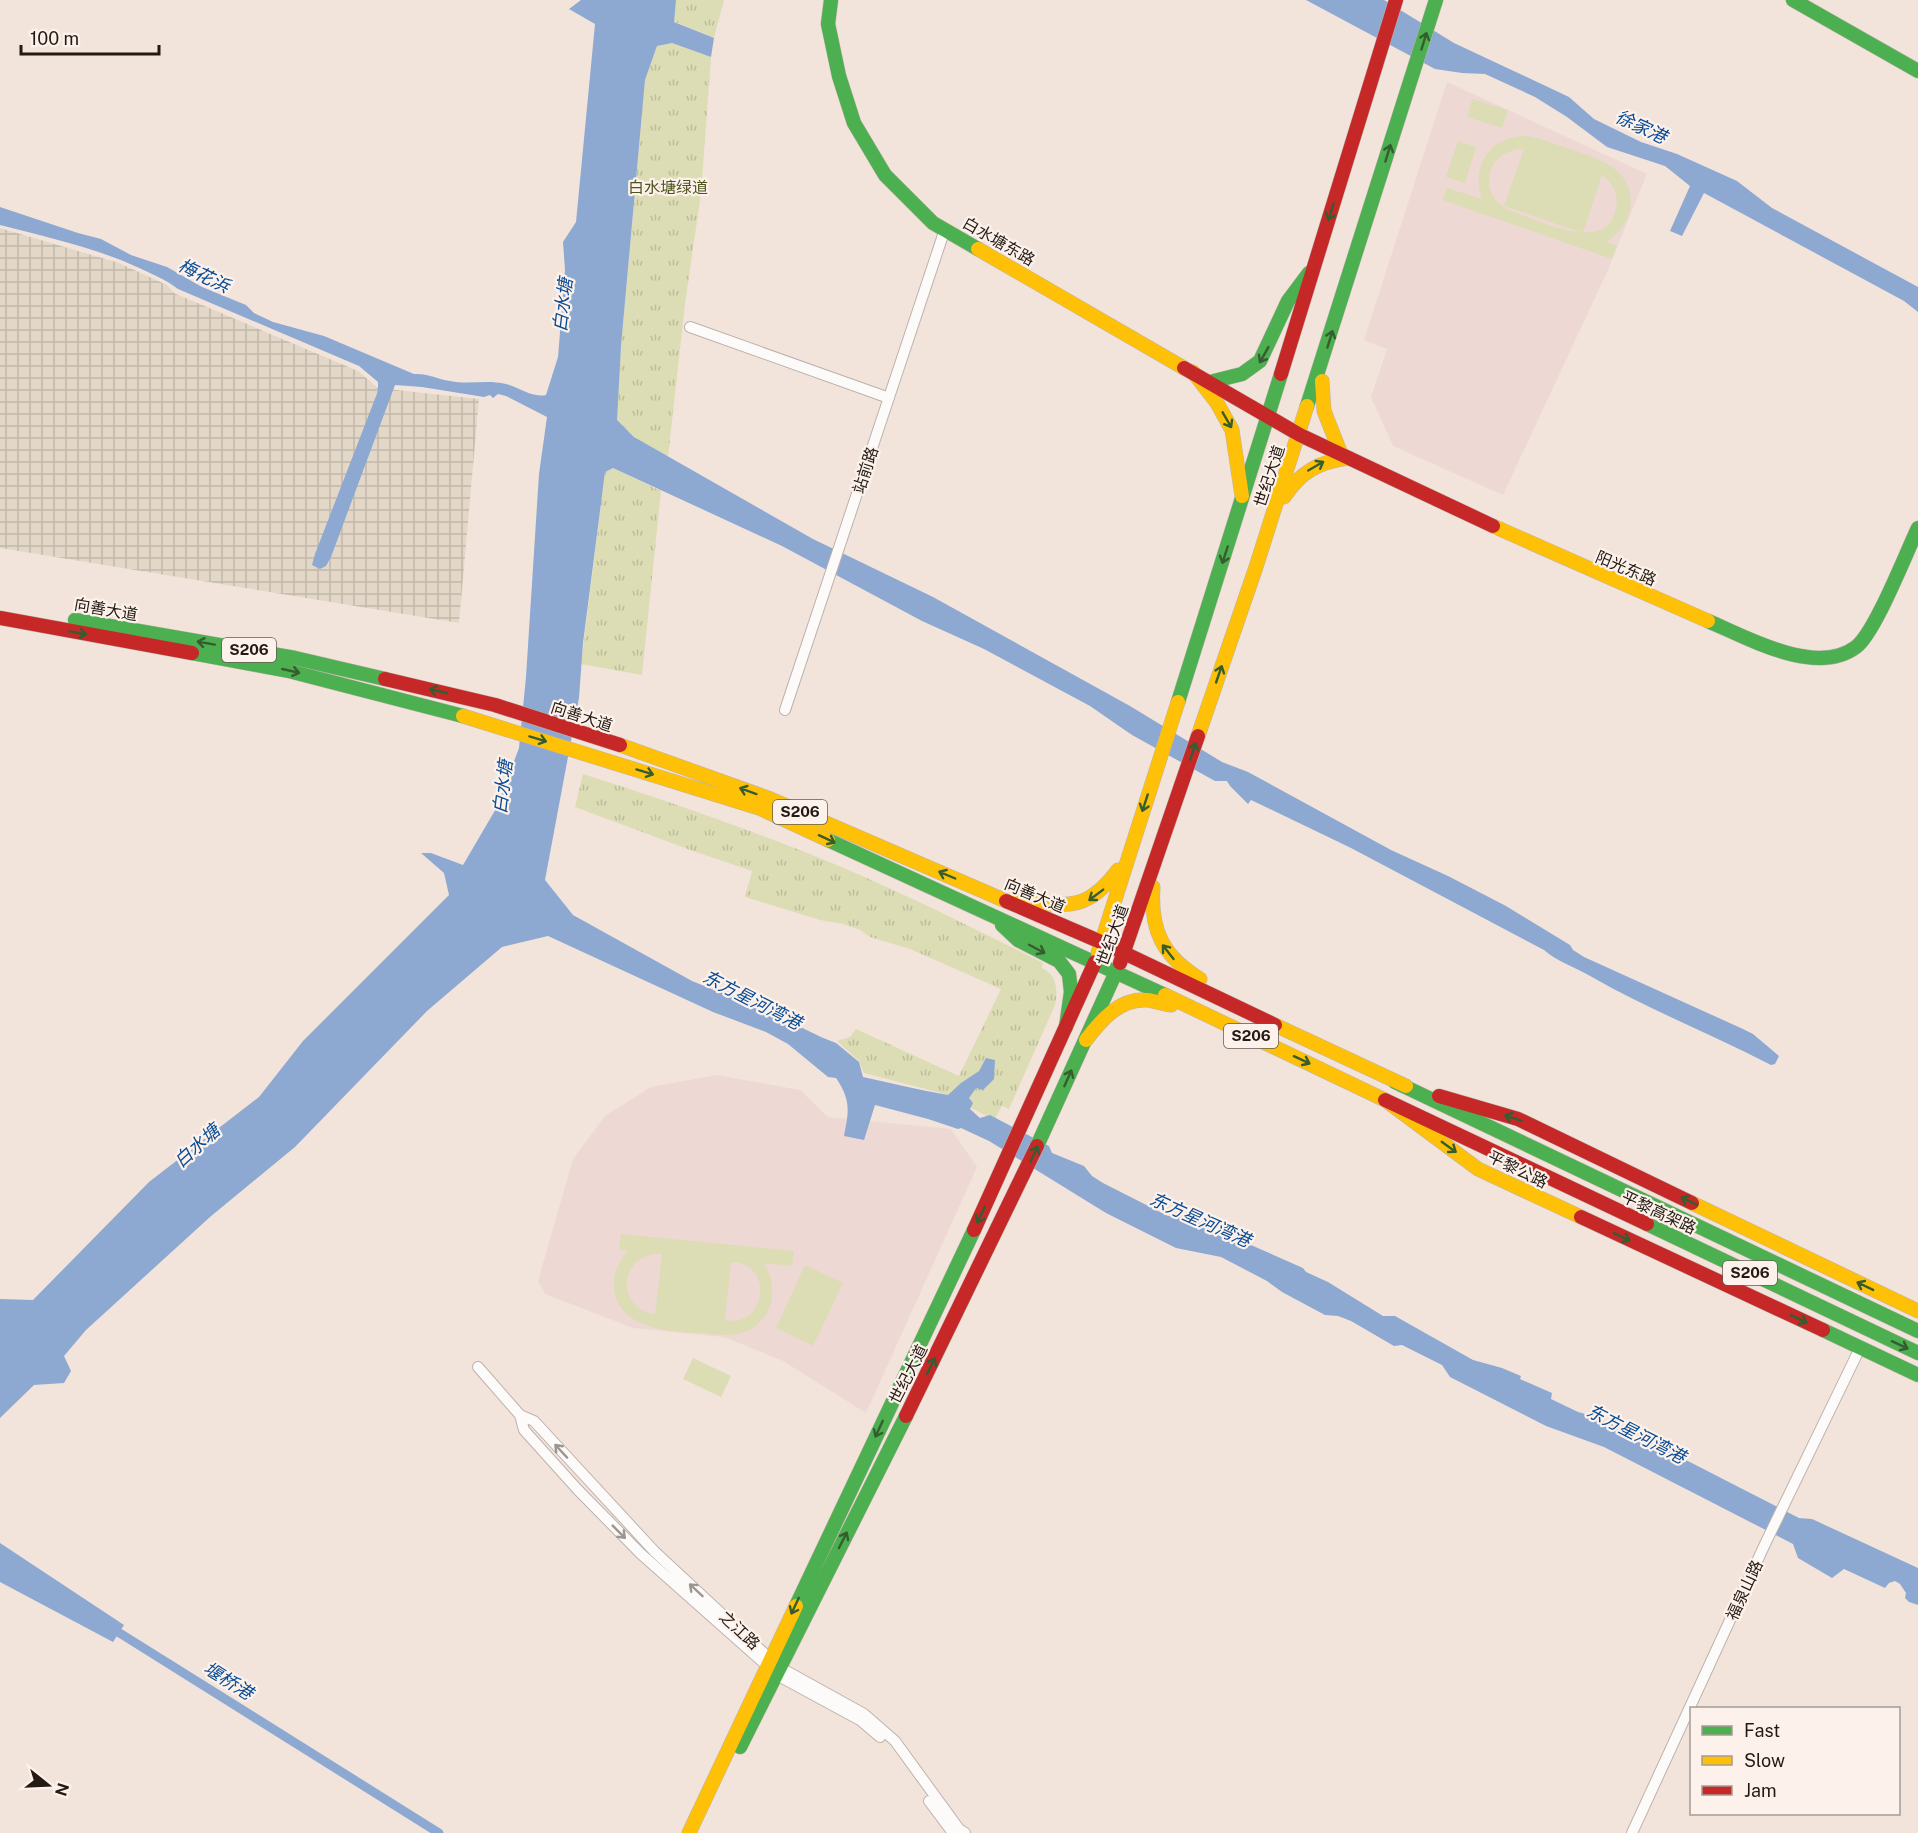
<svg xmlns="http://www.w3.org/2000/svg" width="1918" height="1833" viewBox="0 0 1918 1833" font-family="'Public Sans','Noto Sans SC',sans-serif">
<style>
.industrial{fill:url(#industrial-grid)}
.education{fill:#edd8d4}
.grass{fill:url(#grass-tufts)}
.garden{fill:#dcddb5;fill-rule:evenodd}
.water{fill:#8da9d2}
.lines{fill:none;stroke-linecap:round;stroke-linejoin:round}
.canal{stroke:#8da9d2;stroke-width:9}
.street-casing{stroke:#bdb2ac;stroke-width:12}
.fast-casing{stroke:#bdb2ac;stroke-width:15}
.slow-casing{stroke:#bdb2ac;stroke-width:15}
.jam-casing{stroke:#bdb2ac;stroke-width:15}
.street{stroke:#fdfbfa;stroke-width:10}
.fast{stroke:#4caf50;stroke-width:14}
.slow{stroke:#ffc107;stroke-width:14}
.jam{stroke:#c62828;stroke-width:14}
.oneway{stroke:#355d2f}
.oneway2{stroke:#9b9692}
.labels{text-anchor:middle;stroke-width:4.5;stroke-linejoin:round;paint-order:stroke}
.shield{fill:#fdf2eb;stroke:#645b54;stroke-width:1.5}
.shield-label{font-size:15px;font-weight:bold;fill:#231a14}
.park-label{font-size:16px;fill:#4c551b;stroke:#fdf2eb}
.street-label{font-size:16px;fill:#231a14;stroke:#fdf2eb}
.water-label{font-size:18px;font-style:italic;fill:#094b95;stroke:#fdf2eb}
</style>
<defs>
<pattern id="industrial-grid" width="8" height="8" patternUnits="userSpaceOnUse" patternTransform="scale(1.5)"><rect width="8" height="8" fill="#e3d8c8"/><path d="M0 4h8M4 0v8" fill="none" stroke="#c2b9ab"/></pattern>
<pattern id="grass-tufts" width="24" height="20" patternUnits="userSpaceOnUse" patternTransform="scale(1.5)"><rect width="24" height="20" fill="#dcddb5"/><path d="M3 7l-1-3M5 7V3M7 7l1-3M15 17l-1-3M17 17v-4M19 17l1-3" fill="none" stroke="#bcbd9b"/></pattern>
</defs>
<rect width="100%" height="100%" fill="#f2e4db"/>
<path class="industrial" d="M 0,228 L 119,263 L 167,285 L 174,293 L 358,371 L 378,388 L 479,399 L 459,623 L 0,548 Z"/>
<path class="education" d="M 1447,82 L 1647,174 L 1607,272 L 1503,495 L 1393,446 L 1371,397 L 1387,349 L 1364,340 Z
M 717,1075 L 800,1090 L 828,1117 L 951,1129 L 977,1167 L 866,1413 L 783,1361 L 724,1337 L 633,1328 L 545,1294 L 538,1281 L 573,1159 L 605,1116 L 651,1087 Z"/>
<path class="grass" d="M 676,0 L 724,0 L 714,38 L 673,21 Z
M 672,43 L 711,57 L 701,194 L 685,304 L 668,457 L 637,439 L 616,420 L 621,346 L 645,80 L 657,46 Z
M 613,468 L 661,491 L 642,675 L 581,664 L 605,472 Z
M 583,774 C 675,803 769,836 858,874 C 921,902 982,932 1043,963 L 1042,968 C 1057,975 1058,990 1055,1005 L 1009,1109 L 1002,1106 L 994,1120 L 945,1094 L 864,1073 L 859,1061 L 837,1041 L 850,1037 L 856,1029 L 959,1076 L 1001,989 L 910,949 L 870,937 L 860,930 L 843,924 L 820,920 L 745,897 L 752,871 L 693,851 L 575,807 Z"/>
<path class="garden" d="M 1472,99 L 1508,110 L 1502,128 L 1467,117 Z
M 1522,136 C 1537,136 1552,143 1566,148 C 1596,158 1636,167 1630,209 C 1627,223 1619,234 1606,242 L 1617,246 L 1612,259 L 1443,200 L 1447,188 L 1482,199 C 1471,169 1488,138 1522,136 ZM 1520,149 L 1524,149 L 1504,206 L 1583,233 L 1602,175 C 1613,183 1619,195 1616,208 C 1607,256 1539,220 1511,211 C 1477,197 1484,153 1520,149 Z
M 1458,141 L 1476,147 L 1465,183 L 1446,177 Z
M 621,1234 L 794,1251 L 792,1266 L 764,1263 C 784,1296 766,1336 725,1335 C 689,1331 620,1337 614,1289 C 613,1274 618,1261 628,1251 L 619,1249 ZM 659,1254 L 662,1254 L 655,1314 C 615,1309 619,1254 659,1254 ZM 731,1262 C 774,1262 768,1328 725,1320 Z
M 805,1265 L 843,1283 L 813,1346 L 776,1328 Z
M 693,1358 L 731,1376 L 721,1397 L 683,1379 Z"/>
<path class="water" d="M 581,0 L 676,0 L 674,22 L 714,38 L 711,57 L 672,43 L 657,46 L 645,80 L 621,346 L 617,420 L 634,437 L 813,539 L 933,597 L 1130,706 L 1222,762 L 1248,772 L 1391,850 L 1448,876 L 1506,906 L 1570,945 L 1573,950 L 1584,957 L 1743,1029 L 1753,1034 L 1779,1056 L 1775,1064 L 1771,1065 C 1712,1034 1649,1010 1592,977 C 1575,967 1558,962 1544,950 L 1351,848 L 1251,800 L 1248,804 L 1230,786 L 1227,781 L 1215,781 L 1132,735 L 1090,706 L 984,649 L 922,621 L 782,546 L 613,468 L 605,472 L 583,643 L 579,698 L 545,880 L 573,915 L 692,981 L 719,992 L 726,991 L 821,1037 L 836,1043 L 859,1062 L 863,1077 C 892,1083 919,1090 948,1095 L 961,1083 L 979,1071 L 986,1058 L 995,1060 L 994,1079 L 983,1090 L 976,1088 L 969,1098 L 973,1103 L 970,1109 L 980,1118 L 990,1115 L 1049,1146 L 1052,1153 L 1084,1166 L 1092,1176 L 1103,1183 L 1168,1216 L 1187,1217 L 1303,1268 L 1306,1272 L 1328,1282 L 1383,1316 L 1395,1316 L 1473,1360 L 1502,1368 L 1521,1376 L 1520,1379 L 1552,1393 L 1551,1399 L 1578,1412 L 1589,1415 L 1591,1413 L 1598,1416 L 1599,1420 L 1626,1429 L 1627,1434 L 1637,1440 L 1643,1438 L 1799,1518 L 1812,1519 L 1918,1568 L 1918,1605 L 1909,1602 L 1905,1598 L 1906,1593 L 1900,1584 L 1895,1581 L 1889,1583 L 1885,1588 L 1844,1569 L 1832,1578 L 1798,1558 L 1793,1544 L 1604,1447 L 1546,1426 L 1450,1377 L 1442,1365 L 1402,1345 L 1394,1346 L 1351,1321 L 1338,1316 L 1325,1315 L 1282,1292 L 1267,1281 L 1221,1257 L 1176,1248 L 1106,1213 L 989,1141 L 961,1128 L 958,1129 L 928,1119 L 875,1105 L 864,1140 L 844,1136 C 849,1111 851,1100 836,1078 L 828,1077 L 788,1044 L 766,1032 L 713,1012 L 548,936 L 502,947 L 427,1011 L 295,1147 L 210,1217 L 86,1330 L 64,1356 L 71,1371 L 64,1383 L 34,1385 L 0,1418 L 0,1299 L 33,1300 L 149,1182 L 259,1097 L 303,1041 L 449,895 L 444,873 L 421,853 L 431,853 L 463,865 L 497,807 L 519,748 L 526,677 L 539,474 L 547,417 L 506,396 L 498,394 L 493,398 L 490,395 L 484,397 L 422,387 L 395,385 L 331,557 L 326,566 L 320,569 L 312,565 L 315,554 L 378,391 L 378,382 L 359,366 L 178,289 C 165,279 152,274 137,267 C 93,247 46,237 0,225 L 0,207 L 78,233 L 101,239 L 131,255 L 167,267 L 202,287 L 246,305 L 254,313 L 273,322 L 324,336 L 414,374 C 427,373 437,379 450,381 C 469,385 487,379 506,384 C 520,388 532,398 546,395 L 558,357 L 565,270 L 563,242 L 576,222 L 595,24 L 569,9 Z
M 1306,0 L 1384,0 L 1454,43 L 1569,97 L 1594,119 L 1641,142 L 1677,154 L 1737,181 L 1772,208 L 1918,287 L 1918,312 L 1904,301 L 1704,193 L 1682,236 L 1670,231 L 1690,186 L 1665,166 L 1607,147 L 1567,117 L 1535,97 L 1485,74 L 1462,73 L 1435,69 Z
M 0,1543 L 124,1625 L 113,1642 L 0,1582 Z"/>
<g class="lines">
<path class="canal" d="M 110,1627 L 439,1833"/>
<defs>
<path id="street" d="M 690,327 L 889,398
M 785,710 L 945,229
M 478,1367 L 520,1415 L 534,1421 L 655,1552 L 779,1667 L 864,1714 L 895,1741 L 959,1829 L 965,1833
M 520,1415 L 524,1430 L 578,1490 L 641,1554 L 773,1671
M 775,1674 L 860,1720 L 880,1737
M 929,1801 L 953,1833
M 1632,1833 L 1765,1544 L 1860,1348"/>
<path id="fast" d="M 831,0 L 828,24 L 839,76 L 854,123 L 885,175 L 933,223 L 978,249
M 1793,0 L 1918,71
M 1210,382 L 1242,374 L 1260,361 L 1288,301 L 1309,273
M 1307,406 L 1436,0
M 75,620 L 295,658 L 385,679
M 1708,621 C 1748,638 1816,677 1856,647 C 1875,633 1906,553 1918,528
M 192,653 L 289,671 L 463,716
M 1178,702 L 1281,374
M 828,840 L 1165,995
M 1002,925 L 1018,940 L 1059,961 L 1069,974 L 1071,992 L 1066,1027
M 1395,1082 L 1918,1331
M 1037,1146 L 1116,972
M 1647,1224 L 1918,1353
M 1823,1330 L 1918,1375
M 796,1606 L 974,1230
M 740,1747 L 906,1416"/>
<path id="slow" d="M 978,249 L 1184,368
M 1193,372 L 1217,403 L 1232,430 L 1242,496
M 1322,381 L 1324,411 L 1341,454
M 1284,497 C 1301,472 1318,462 1348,458
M 1493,526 L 1708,621
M 463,716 L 759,808 L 828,840
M 1198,736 L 1256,567 L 1307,406
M 620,745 L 768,798 L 1006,901
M 1153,887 C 1150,931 1163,956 1200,979
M 1018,900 C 1066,906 1086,913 1118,870
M 1098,953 L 1178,702
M 1165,995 L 1385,1100 L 1478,1169 L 1581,1217
M 1275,1025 L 1406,1086
M 1086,1040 C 1101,1020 1120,998 1147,1000 C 1155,1001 1163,1004 1171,1005
M 1692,1203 L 1918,1311
M 689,1833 L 796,1606"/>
<path id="jam" d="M 1184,368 L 1300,435 L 1493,526
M 1281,374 L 1396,0
M 0,618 L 192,653
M 385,679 L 495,705 L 620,745
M 1006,901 L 1101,942 L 1275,1025
M 1120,963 L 1198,736
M 1439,1096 L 1518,1119 L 1692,1203
M 1385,1100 L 1647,1224
M 1581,1217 L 1823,1330
M 974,1230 L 1095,962
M 906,1416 L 1037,1146"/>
</defs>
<use href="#street" class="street-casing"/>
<use href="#fast" class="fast-casing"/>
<use href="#slow" class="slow-casing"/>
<use href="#jam" class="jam-casing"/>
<use href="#street" class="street"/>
<use href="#fast" class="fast"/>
<use href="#slow" class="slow"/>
<use href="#jam" class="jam"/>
</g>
<defs><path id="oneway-shaft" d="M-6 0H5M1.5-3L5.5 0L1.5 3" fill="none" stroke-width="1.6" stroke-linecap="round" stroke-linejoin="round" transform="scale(1.5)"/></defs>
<g class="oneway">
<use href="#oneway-shaft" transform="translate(1424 41) rotate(-73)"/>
<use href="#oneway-shaft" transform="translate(1388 153) rotate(-73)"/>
<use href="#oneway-shaft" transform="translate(1331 212) rotate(107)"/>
<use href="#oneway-shaft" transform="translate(1330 339) rotate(-73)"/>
<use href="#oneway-shaft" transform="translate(1264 355) rotate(119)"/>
<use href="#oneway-shaft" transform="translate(1227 420) rotate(60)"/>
<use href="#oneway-shaft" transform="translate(1316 466) rotate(-30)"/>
<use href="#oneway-shaft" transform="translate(1225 555) rotate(108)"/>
<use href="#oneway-shaft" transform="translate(78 633) rotate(10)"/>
<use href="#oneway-shaft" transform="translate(206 643) rotate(-170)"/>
<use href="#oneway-shaft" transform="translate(291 671) rotate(13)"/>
<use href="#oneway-shaft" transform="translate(1219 674) rotate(-71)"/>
<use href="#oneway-shaft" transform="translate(438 691) rotate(-167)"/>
<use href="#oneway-shaft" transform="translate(538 739) rotate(17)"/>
<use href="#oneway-shaft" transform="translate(1193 751) rotate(-72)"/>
<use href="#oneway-shaft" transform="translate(645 772) rotate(17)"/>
<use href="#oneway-shaft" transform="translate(748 791) rotate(-160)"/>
<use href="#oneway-shaft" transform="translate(1145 803) rotate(108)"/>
<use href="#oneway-shaft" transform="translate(827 839) rotate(25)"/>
<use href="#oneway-shaft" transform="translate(947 875) rotate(-157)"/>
<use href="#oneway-shaft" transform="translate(1096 895) rotate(143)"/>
<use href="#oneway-shaft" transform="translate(1037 949) rotate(28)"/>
<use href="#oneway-shaft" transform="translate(1168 952) rotate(-128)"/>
<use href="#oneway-shaft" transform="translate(1302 1060) rotate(25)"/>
<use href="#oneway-shaft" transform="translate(1068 1078) rotate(-66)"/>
<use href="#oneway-shaft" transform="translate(1513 1118) rotate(-161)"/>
<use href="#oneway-shaft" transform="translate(1449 1147) rotate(36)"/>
<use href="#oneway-shaft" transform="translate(1034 1154) rotate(-65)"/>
<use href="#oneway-shaft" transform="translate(1689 1201) rotate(-154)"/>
<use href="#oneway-shaft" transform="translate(981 1215) rotate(115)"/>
<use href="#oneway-shaft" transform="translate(1622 1237) rotate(25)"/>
<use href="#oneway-shaft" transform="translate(1865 1286) rotate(-154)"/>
<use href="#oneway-shaft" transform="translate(1799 1319) rotate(25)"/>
<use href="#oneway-shaft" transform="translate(1900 1345) rotate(25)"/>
<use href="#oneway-shaft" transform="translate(931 1366) rotate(-63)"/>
<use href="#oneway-shaft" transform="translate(879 1429) rotate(115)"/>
<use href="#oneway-shaft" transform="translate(843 1540) rotate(-63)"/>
<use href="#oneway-shaft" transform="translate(795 1606) rotate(115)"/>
</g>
<g class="oneway2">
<use href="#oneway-shaft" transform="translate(561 1451) rotate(-133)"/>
<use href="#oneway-shaft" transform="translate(619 1532) rotate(45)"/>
<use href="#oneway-shaft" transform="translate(696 1590) rotate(-137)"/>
</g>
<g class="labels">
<g class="shield">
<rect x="222" y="638" width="54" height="24" rx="4.5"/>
<rect x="773" y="800" width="54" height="24" rx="4.5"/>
<rect x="1224" y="1024" width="54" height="24" rx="4.5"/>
<rect x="1723" y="1261" width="54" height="24" rx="4.5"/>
</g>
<g class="shield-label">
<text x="249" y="655">S206</text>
<text x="800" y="817">S206</text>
<text x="1251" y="1041">S206</text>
<text x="1750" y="1278">S206</text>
</g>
<g class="park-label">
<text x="668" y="193">白水塘绿道</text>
</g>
<g class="street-label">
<text transform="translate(999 241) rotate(30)" y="6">白水塘东路</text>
<text transform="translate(865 470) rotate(-72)" y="6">站前路</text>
<text transform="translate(1269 476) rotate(-72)" y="6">世纪大道</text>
<text transform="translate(1626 568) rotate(23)" y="6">阳光东路</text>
<text transform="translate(106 609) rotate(10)" y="6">向善大道</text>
<text transform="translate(582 716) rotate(18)" y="6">向善大道</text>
<text transform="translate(1035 895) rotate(23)" y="6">向善大道</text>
<text transform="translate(1112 935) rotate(-70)" y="6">世纪大道</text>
<text transform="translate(1518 1169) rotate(26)" y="6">平黎公路</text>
<text transform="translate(1659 1212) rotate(25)" y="6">平黎高架路</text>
<text transform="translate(908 1374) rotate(-63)" y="6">世纪大道</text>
<text transform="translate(1744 1590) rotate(-65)" y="6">福泉山路</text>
<text transform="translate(740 1630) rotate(43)" y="6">之江路</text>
</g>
<g class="water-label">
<text transform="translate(1641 127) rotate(25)" y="6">徐家港</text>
<text transform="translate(204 276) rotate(26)" y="6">梅花浜</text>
<text transform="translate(563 305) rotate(-83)" y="6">白水塘</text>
<text transform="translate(503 787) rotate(-83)" y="6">白水塘</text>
<text transform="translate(752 1000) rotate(27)" y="6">东方星河湾港</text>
<text transform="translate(197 1146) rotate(-42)" y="6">白水塘</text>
<text transform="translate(1200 1220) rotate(24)" y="6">东方星河湾港</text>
<text transform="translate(1636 1434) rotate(27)" y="6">东方星河湾港</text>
<text transform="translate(228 1681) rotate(32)" y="6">堰桥港</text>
</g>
</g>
<rect x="1690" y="1707" width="210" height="108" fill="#fdf2eb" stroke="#a69c95" stroke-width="1.5"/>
<rect x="1702" y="1726" width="30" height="9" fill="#4caf50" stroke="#a69c95" stroke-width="1.5"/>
<text x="1744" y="1737" font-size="18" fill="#231a14">Fast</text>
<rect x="1702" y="1756" width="30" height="9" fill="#ffc107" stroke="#a69c95" stroke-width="1.5"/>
<text x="1744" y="1767" font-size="18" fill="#231a14">Slow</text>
<rect x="1702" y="1786" width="30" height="9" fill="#c62828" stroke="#a69c95" stroke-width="1.5"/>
<text x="1744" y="1797" font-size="18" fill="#231a14">Jam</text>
<g transform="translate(48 1785) rotate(108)" stroke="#fdf2eb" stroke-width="4.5" paint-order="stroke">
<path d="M0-4.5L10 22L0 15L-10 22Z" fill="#231a14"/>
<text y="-9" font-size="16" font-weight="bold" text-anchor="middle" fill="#231a14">N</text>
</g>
<path d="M21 45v9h138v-9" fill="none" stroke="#231a14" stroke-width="3"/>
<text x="30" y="45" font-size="18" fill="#231a14" stroke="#fdf2eb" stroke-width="4.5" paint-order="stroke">100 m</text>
</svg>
